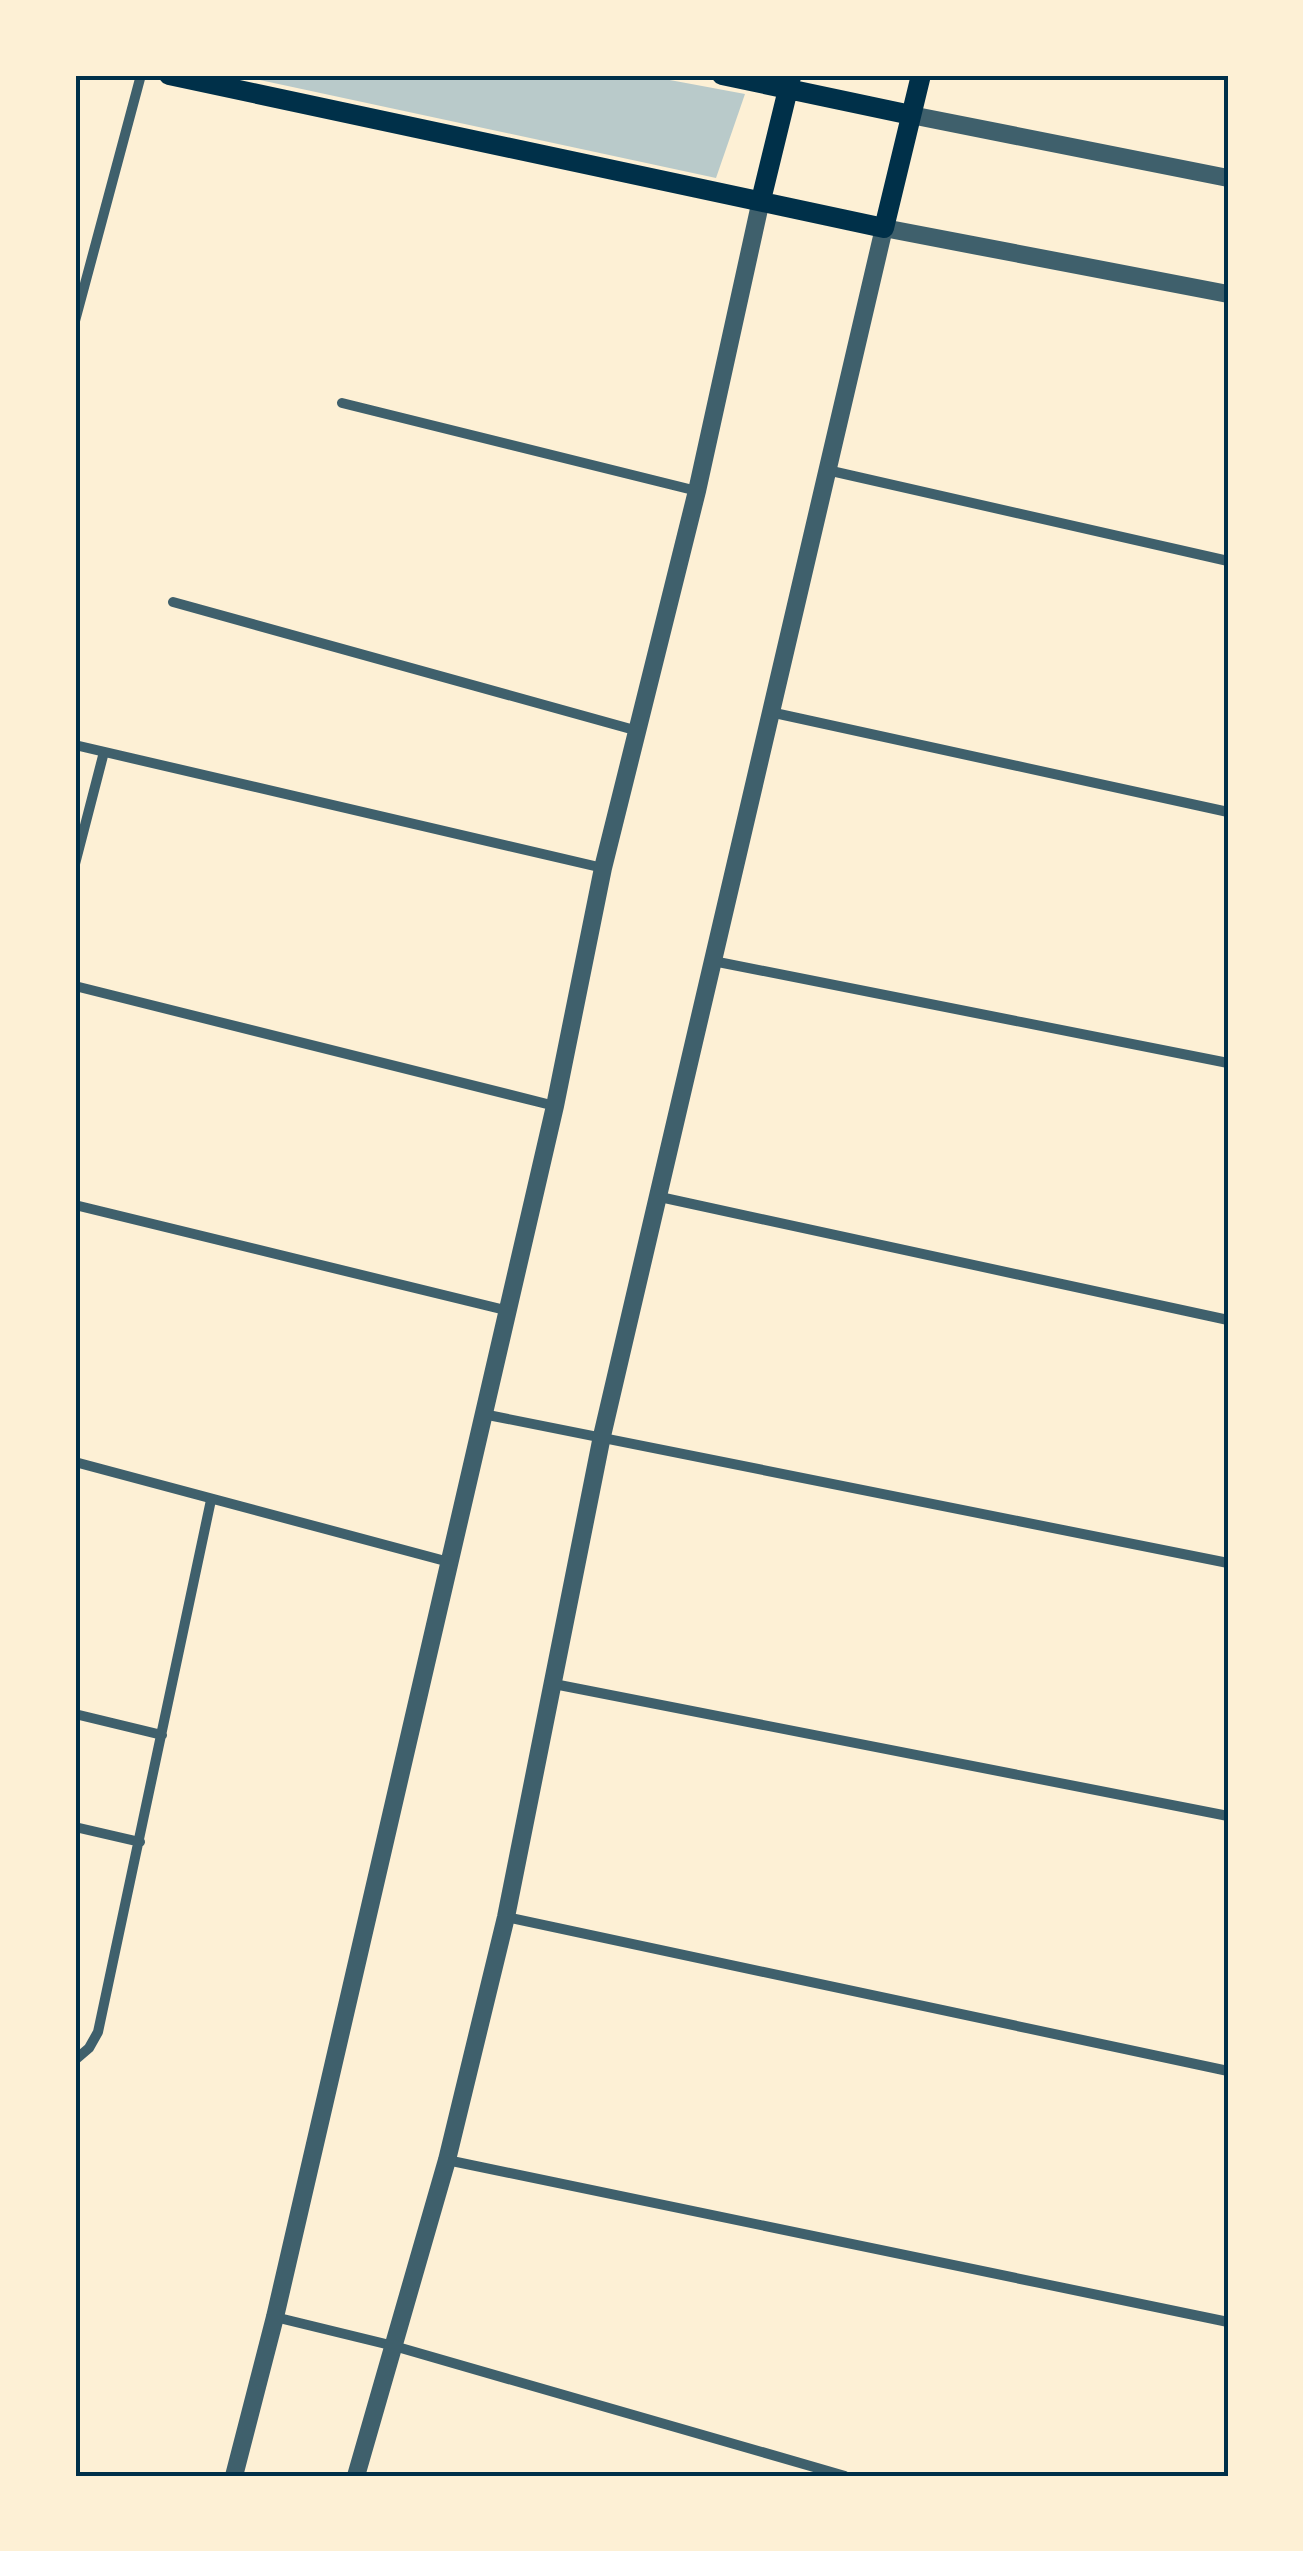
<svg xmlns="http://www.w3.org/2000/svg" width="1303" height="2551" viewBox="0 0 1303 2551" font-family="Ubuntu,sans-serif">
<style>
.green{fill:#b9caca}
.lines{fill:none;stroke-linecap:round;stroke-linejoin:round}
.minor{stroke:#3f606c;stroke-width:10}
.tertiary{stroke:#3f606c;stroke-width:18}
.secondary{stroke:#003049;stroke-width:20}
.neatline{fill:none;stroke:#003049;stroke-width:4}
</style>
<rect width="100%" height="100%" fill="#fdf0d5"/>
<path class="green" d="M 236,75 L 643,75 L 745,94 L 716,178 Z"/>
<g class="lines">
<path class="minor" d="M 75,321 L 141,75
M 342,403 L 697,491
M 827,470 L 1228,561
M 173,602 L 638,731
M 770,712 L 1228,812
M 75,745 L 603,868
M 75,864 L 104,752
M 713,961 L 1228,1063
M 75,986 L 555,1106
M 660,1197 L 1228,1320
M 75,1205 L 505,1310
M 483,1414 L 1228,1563
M 75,1462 L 449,1562
M 554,1684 L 1228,1816
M 75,1714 L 162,1735
M 75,1827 L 140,1842
M 506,1917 L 1228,2071
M 75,2060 L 89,2048 L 98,2032 L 211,1500
M 447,2160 L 1228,2322
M 275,2317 L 394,2346 L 845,2476"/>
<path class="tertiary" d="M 911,115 L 1228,178
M 234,2476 L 275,2317 L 555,1106 L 603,868 L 697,491 L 761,200
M 356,2476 L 447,2160 L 506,1917 L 602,1436 L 884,228 L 1228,294"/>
<path class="secondary" d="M 169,75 L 884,228 L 921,75
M 722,75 L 911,115
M 761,200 L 791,77"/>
</g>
<rect width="1303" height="2551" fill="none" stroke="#fdf0d5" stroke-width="155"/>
<rect x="78" y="78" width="1148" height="2396" class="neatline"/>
</svg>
